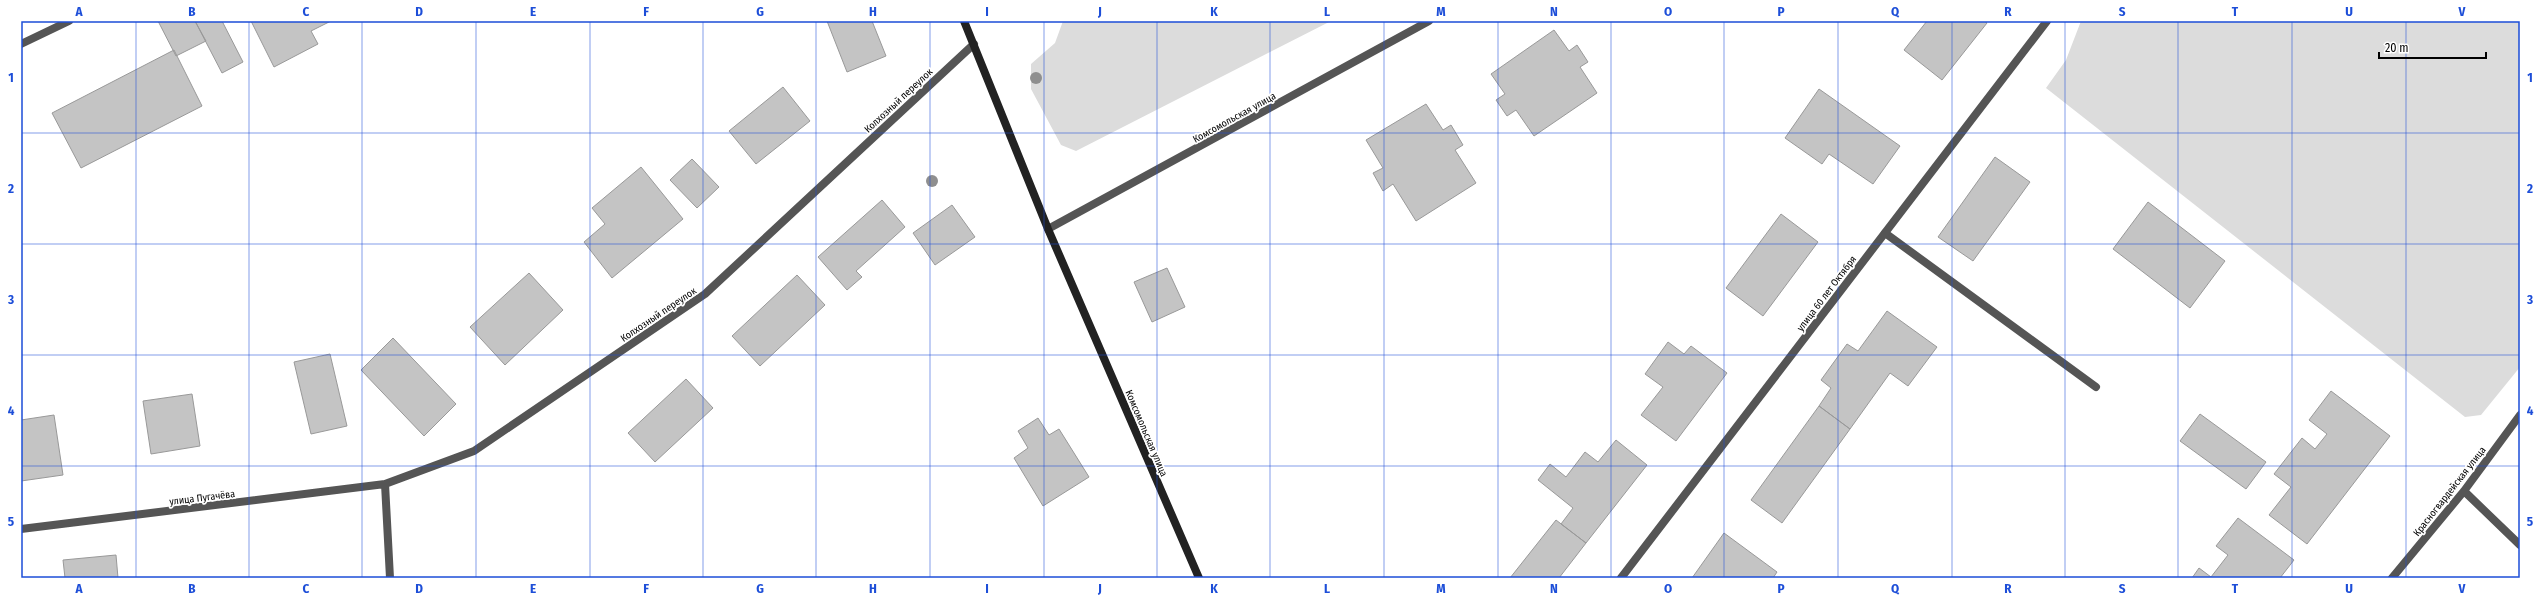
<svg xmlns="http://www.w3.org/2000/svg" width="2541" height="599" viewBox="0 0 2541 599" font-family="'Fira Sans Condensed',sans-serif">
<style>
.green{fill:#dcdcdc}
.building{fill:#c4c4c4;stroke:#999}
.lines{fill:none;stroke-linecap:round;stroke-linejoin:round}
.lane{stroke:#555;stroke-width:8}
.street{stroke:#555;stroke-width:8}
.secondary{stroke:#222;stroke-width:8}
.tree{fill:#8f8f8f}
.grid{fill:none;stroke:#1d4ed8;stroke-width:1;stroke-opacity:0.55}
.labels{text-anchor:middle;stroke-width:3.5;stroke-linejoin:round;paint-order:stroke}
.street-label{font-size:10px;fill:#000;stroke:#fff}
.neatline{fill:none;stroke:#1d4ed8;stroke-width:1.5}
.grid-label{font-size:13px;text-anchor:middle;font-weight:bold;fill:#1d4ed8}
</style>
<rect width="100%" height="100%" fill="#fff"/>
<path class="green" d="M 1063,21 L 1331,21 L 1076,151 L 1061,145 L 1031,89 L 1031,64 L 1055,43 Z
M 2081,21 L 2520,21 L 2520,367 L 2481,415 L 2465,417 L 2046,88 L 2066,60 Z"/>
<path class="building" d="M 158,21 L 195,21 L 206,41 L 176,56 Z
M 195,21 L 222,21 L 243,62 L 222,73 Z
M 251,21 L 331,21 L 311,31 L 318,44 L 274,67 Z
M 827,21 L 872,21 L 886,56 L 847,72 Z
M 1927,21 L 1984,21 L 1987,23 L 1942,80 L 1904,50 Z
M 1554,30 L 1569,51 L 1577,45 L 1588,62 L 1580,67 L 1597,93 L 1534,136 L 1516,110 L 1507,116 L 1496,100 L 1505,94 L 1491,74 Z
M 174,50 L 202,106 L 81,168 L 52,113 Z
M 783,87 L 810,121 L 756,164 L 729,131 Z
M 1819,89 L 1900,146 L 1873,184 L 1829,154 L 1822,164 L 1785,138 Z
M 1426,104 L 1443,130 L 1451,125 L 1463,145 L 1455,150 L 1476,183 L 1416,221 L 1393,184 L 1383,191 L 1373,173 L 1383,168 L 1366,140 Z
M 1995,157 L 2030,182 L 1973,261 L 1938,237 Z
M 692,159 L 719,187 L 697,208 L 670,180 Z
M 641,167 L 683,219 L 612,278 L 584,242 L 605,224 L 592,208 Z
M 882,200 L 905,227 L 856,271 L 862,277 L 847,290 L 818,257 Z
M 2148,202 L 2225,261 L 2190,308 L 2113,249 Z
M 952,205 L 975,237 L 935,265 L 913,233 Z
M 1781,214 L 1818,242 L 1763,316 L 1726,288 Z
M 1167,268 L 1185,307 L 1152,322 L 1134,282 Z
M 529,273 L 563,310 L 505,365 L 470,327 Z
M 797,275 L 825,305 L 760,366 L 732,336 Z
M 1887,311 L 1937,347 L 1908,386 L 1890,373 L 1850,429 L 1819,406 L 1831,388 L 1821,380 L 1847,344 L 1858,351 Z
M 393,338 L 456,404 L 424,436 L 361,370 Z
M 1668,342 L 1684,354 L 1691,346 L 1727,373 L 1676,441 L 1641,415 L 1663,387 L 1645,374 Z
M 330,354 L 347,426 L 311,434 L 294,362 Z
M 686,379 L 713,408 L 655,462 L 628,433 Z
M 2331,391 L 2390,436 L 2307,544 L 2269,515 L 2291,487 L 2274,474 L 2302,438 L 2315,449 L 2327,434 L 2309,420 Z
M 192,394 L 200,446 L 151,454 L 143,401 Z
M 1819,406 L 1850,429 L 1782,523 L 1751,500 Z
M 2200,414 L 2266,462 L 2246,489 L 2180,441 Z
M 54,415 L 63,475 L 21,481 L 21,420 Z
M 1038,418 L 1049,435 L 1059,429 L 1089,477 L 1043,506 L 1014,458 L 1028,448 L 1018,431 Z
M 1616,440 L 1647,465 L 1586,543 L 1561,524 L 1573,508 L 1538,480 L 1550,464 L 1566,477 L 1585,452 L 1598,462 Z
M 2238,518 L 2294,560 L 2280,578 L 2192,578 L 2199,568 L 2211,577 L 2228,555 L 2216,546 Z
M 1556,520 L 1586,543 L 1559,578 L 1510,578 Z
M 1724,533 L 1777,572 L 1773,578 L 1692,578 Z
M 116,555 L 118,578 L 65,578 L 63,560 Z"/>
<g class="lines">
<path class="lane" d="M 1885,233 L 2096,387"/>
<path class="street" d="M 21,44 L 69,21
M 1048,229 L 1429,21
M 385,484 L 390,578
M 2464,491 L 2520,545
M 21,529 L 385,484 L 474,451 L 705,294 L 974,44
M 1621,578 L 2047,21
M 2392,578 L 2464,491 L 2520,415"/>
<path class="secondary" d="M 964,21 L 1048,229 L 1199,578"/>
</g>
<g class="tree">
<circle cx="1036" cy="78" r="6"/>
<circle cx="932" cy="181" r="6"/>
</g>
<path class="grid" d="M 136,21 L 136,578M 249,21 L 249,578M 362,21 L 362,578M 476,21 L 476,578M 590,21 L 590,578M 703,21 L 703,578M 816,21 L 816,578M 930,21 L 930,578M 1044,21 L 1044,578M 1157,21 L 1157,578M 1270,21 L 1270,578M 1384,21 L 1384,578M 1498,21 L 1498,578M 1611,21 L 1611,578M 1724,21 L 1724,578M 1838,21 L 1838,578M 1952,21 L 1952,578M 2065,21 L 2065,578M 2178,21 L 2178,578M 2292,21 L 2292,578M 2406,21 L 2406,578M 21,133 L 2520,133M 21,244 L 2520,244M 21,355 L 2520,355M 21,466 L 2520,466"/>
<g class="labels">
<g class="street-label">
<text transform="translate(898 100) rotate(-43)" y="4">Колхозный переулок</text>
<text transform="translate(1234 117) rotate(-29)" y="4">Комсомольская улица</text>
<text transform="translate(1826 293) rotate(-53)" y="4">улица 60 лет Октября</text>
<text transform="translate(658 314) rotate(-34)" y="4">Колхозный переулок</text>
<text transform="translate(1147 433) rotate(67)" y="4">Комсомольская улица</text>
<text transform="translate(2449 491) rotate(-52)" y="4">Красногвардейская улица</text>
<text transform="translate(202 497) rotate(-7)" y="4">улица Пугачёва</text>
</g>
</g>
<rect width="2541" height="599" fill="none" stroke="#ffffff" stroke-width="44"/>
<path d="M2379 52v6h107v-6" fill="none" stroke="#000000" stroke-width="2"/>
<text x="2385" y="52" font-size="12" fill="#000000" stroke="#ffffff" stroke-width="3" paint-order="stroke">20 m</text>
<rect x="22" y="22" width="2497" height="555" class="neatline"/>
<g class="grid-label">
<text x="79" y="16">A</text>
<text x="192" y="16">B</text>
<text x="306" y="16">C</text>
<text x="419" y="16">D</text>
<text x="533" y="16">E</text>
<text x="646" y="16">F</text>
<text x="760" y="16">G</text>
<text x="873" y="16">H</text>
<text x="987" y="16">I</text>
<text x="1100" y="16">J</text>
<text x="1214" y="16">K</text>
<text x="1327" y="16">L</text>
<text x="1441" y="16">M</text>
<text x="1554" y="16">N</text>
<text x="1668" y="16">O</text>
<text x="1781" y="16">P</text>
<text x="1895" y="16">Q</text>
<text x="2008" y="16">R</text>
<text x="2122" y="16">S</text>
<text x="2235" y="16">T</text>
<text x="2349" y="16">U</text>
<text x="2462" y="16">V</text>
<text x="11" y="82">1</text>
<text x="2530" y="82">1</text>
<text x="11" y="193">2</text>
<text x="2530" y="193">2</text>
<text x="11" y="304">3</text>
<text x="2530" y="304">3</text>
<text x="11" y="415">4</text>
<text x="2530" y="415">4</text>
<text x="11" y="526">5</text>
<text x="2530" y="526">5</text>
<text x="79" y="593">A</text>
<text x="192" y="593">B</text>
<text x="306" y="593">C</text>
<text x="419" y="593">D</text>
<text x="533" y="593">E</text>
<text x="646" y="593">F</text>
<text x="760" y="593">G</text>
<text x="873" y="593">H</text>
<text x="987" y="593">I</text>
<text x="1100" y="593">J</text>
<text x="1214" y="593">K</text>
<text x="1327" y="593">L</text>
<text x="1441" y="593">M</text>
<text x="1554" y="593">N</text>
<text x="1668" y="593">O</text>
<text x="1781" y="593">P</text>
<text x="1895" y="593">Q</text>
<text x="2008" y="593">R</text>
<text x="2122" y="593">S</text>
<text x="2235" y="593">T</text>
<text x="2349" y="593">U</text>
<text x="2462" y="593">V</text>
</g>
</svg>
